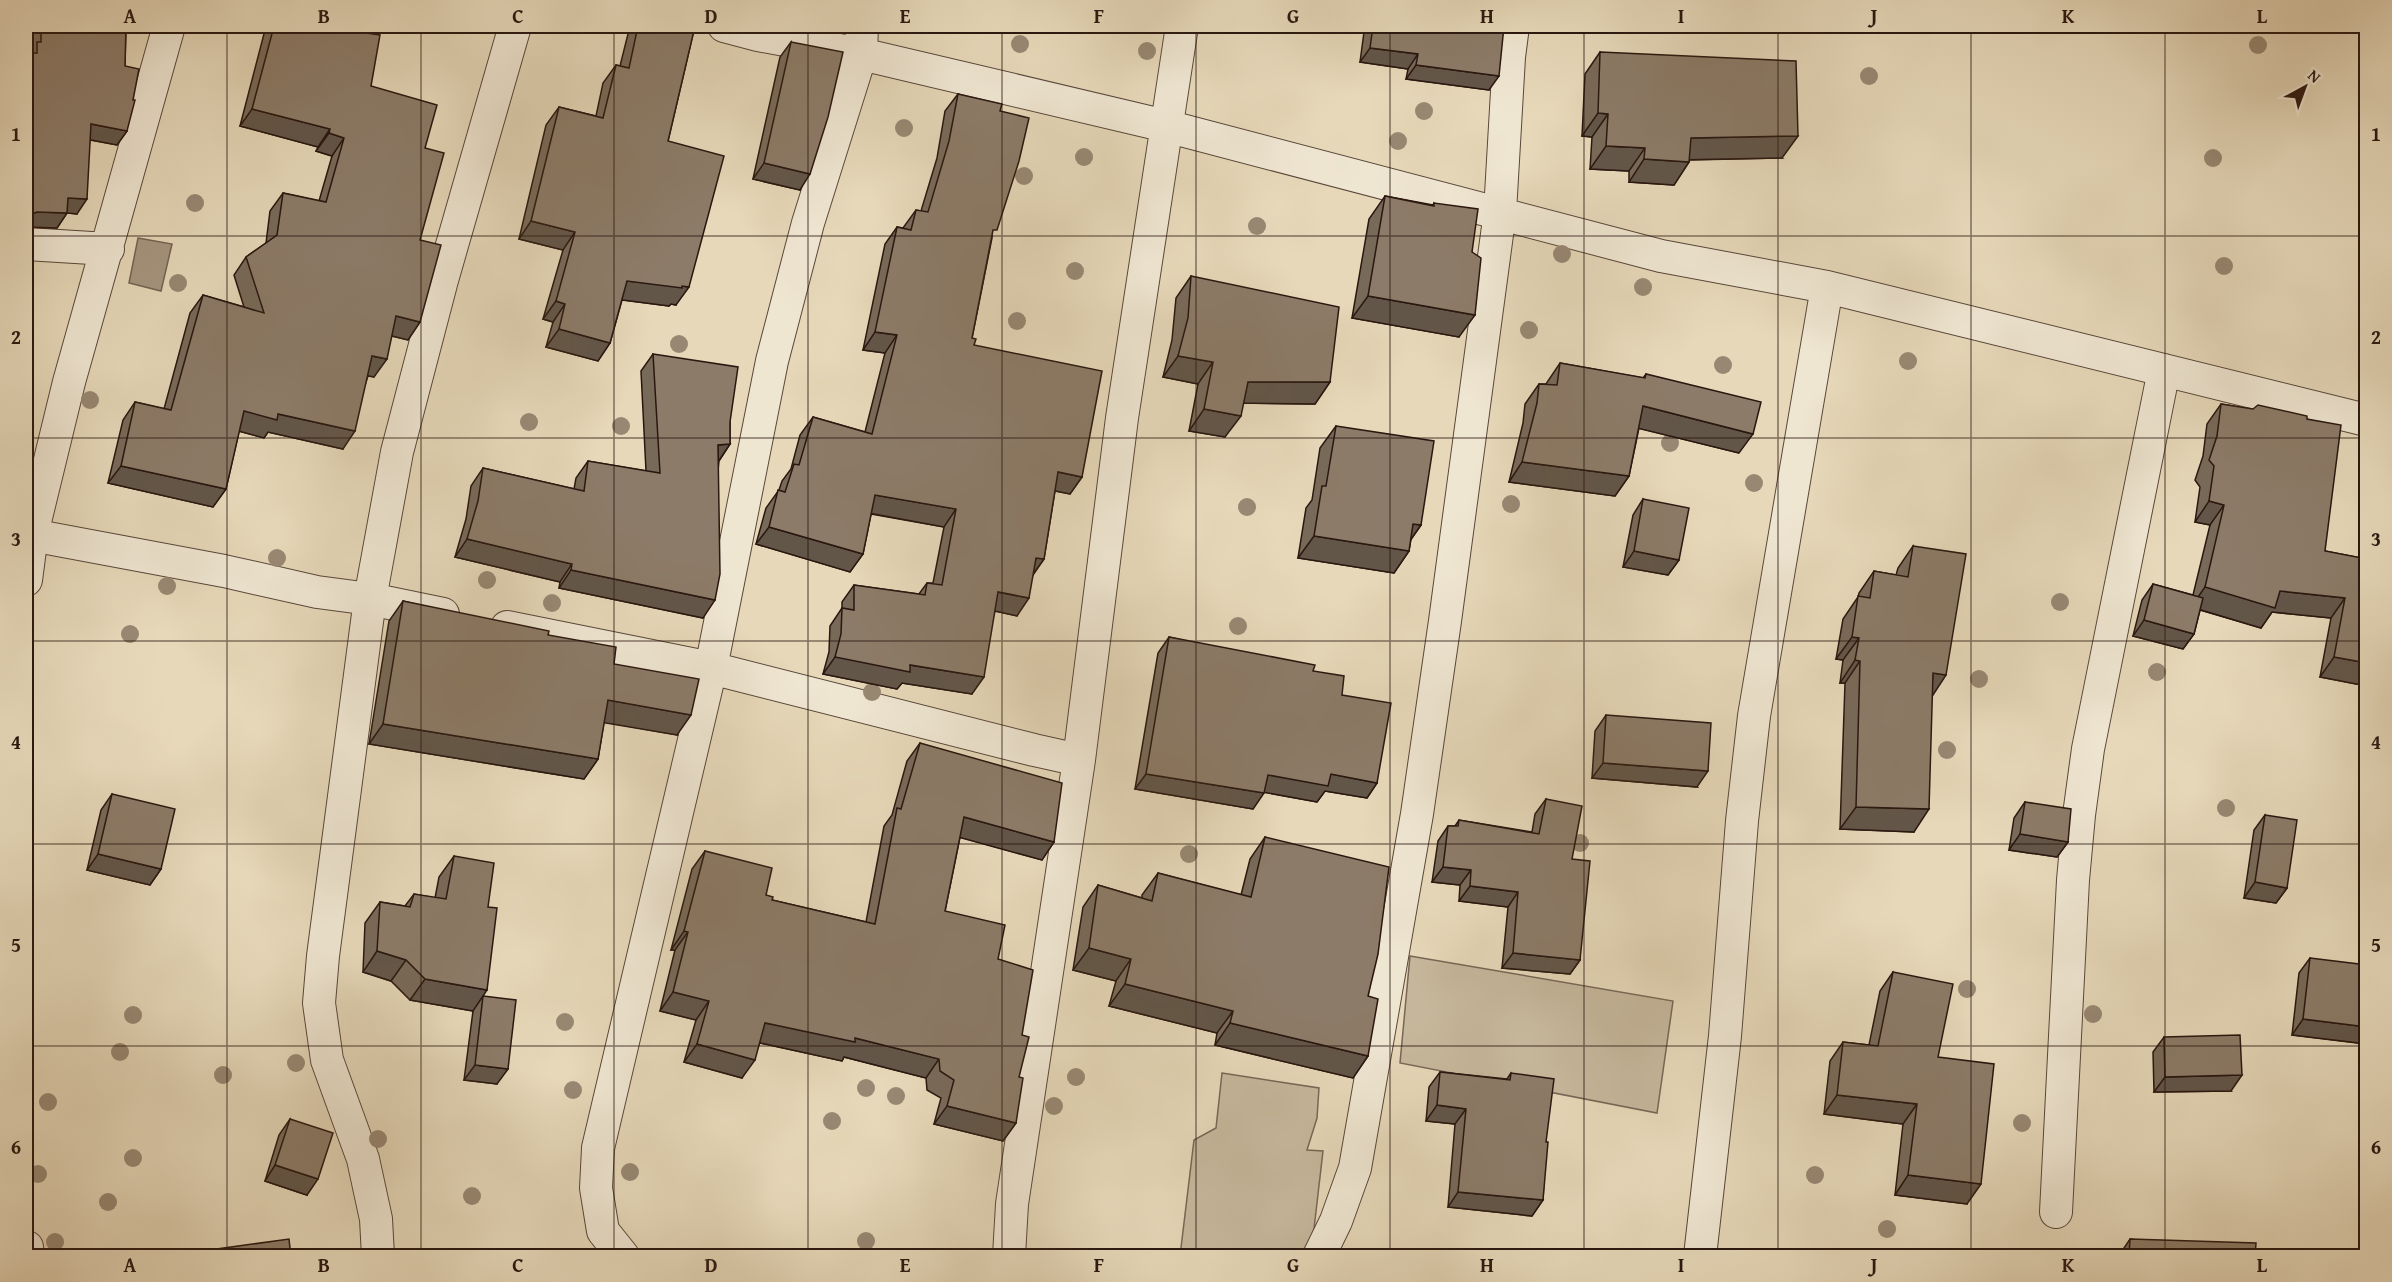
<svg xmlns="http://www.w3.org/2000/svg" width="2392" height="1282" viewBox="0 0 2392 1282" font-family="'Gentium Book Plus',serif">
<style>
.green{fill:#c6b79c;stroke:#786756;stroke-width:1.5}
.water{fill:#a69680;stroke:#746353;stroke-width:1.5}
.lines{fill:none;stroke-linecap:round;stroke-linejoin:round}
.street-casing{stroke:#59473a;stroke-width:34}
.street{stroke:#efe6d2;stroke-width:32}
.tree{fill:#988873}
.wall{fill:#786a59;stroke:#2a1710;stroke-width:1.5}
.shaded-wall{fill:#625649;stroke:#2a1710;stroke-width:1.5}
.building{fill:#8c7b68;stroke:#2a1710;stroke-width:1.5}
.grid{fill:none;stroke:#2a1710;stroke-width:1.5;stroke-opacity:0.55}
.neatline{fill:none;stroke:#2a1710;stroke-width:2}
.grid-label{font-size:20px;text-anchor:middle;font-weight:bold;fill:#2a1710}
</style>
<rect width="100%" height="100%" fill="#e6d8b9"/>
<filter id="stains"><feTurbulence type="fractalNoise" baseFrequency=".00333" numOctaves="4"/><feColorMatrix values="0 0 0 0 .2 0 0 0 0 .09 0 0 0 0 .02 0 0 0 .5 -.17"/></filter>
<radialGradient id="worn" r=".72"><stop offset=".6" stop-color="#630" stop-opacity="0"/><stop offset="1" stop-color="#630" stop-opacity=".3"/></radialGradient>
<path class="green" d="M 1410,956 L 1673,1001 L 1657,1113 L 1400,1063 Z
M 1222,1073 L 1319,1088 L 1317,1118 L 1307,1150 L 1323,1151 L 1312,1246 L 1308,1256 L 1180,1256 L 1194,1140 L 1216,1128 Z"/>
<path class="water" d="M 138,238 L 172,244 L 161,291 L 129,283 Z"/>
<g class="lines">
<defs>
<path id="street" d="M 724,26 L 758,35 L 861,54 L 1166,126 L 1661,256 L 1827,287 L 2366,420
M 26,244 L 108,249
M 26,534 L 224,571 L 317,592 L 370,599 L 443,614
M 26,580 L 32,534 L 69,382 L 169,26
M 507,627 L 711,668 L 1034,750 L 1079,760
M 2056,1212 L 2073,880 L 2079,815 L 2088,749 L 2164,370
M 27,1247 L 28,1256
M 378,1256 L 376,1219 L 363,1159 L 327,1060 L 319,1003 L 323,956 L 370,599 L 397,452 L 442,280 L 515,26
M 623,1256 L 603,1231 L 596,1188 L 598,1148 L 711,668 L 772,361 L 808,223 L 861,54 L 862,26
M 1009,1256 L 1012,1204 L 1079,760 L 1122,418 L 1182,26
M 1319,1256 L 1336,1221 L 1355,1168 L 1417,814 L 1445,621 L 1500,212 L 1509,57 L 1513,26
M 1700,1256 L 1725,1036 L 1742,821 L 1754,716 L 1827,287"/>
</defs>
<use href="#street" class="street-casing"/>
<use href="#street" class="street"/>
</g>
<g class="tree">
<circle cx="1020" cy="44" r="9"/>
<circle cx="2258" cy="45" r="9"/>
<circle cx="1147" cy="51" r="9"/>
<circle cx="1869" cy="76" r="9"/>
<circle cx="1424" cy="111" r="9"/>
<circle cx="904" cy="128" r="9"/>
<circle cx="1398" cy="141" r="9"/>
<circle cx="1084" cy="157" r="9"/>
<circle cx="2213" cy="158" r="9"/>
<circle cx="1024" cy="176" r="9"/>
<circle cx="195" cy="203" r="9"/>
<circle cx="1257" cy="226" r="9"/>
<circle cx="1562" cy="254" r="9"/>
<circle cx="2224" cy="266" r="9"/>
<circle cx="1075" cy="271" r="9"/>
<circle cx="178" cy="283" r="9"/>
<circle cx="1643" cy="287" r="9"/>
<circle cx="1017" cy="321" r="9"/>
<circle cx="1529" cy="330" r="9"/>
<circle cx="679" cy="344" r="9"/>
<circle cx="1908" cy="361" r="9"/>
<circle cx="1723" cy="365" r="9"/>
<circle cx="90" cy="400" r="9"/>
<circle cx="529" cy="422" r="9"/>
<circle cx="621" cy="426" r="9"/>
<circle cx="1670" cy="443" r="9"/>
<circle cx="1754" cy="483" r="9"/>
<circle cx="1511" cy="504" r="9"/>
<circle cx="1247" cy="507" r="9"/>
<circle cx="277" cy="558" r="9"/>
<circle cx="487" cy="580" r="9"/>
<circle cx="167" cy="586" r="9"/>
<circle cx="2060" cy="602" r="9"/>
<circle cx="552" cy="603" r="9"/>
<circle cx="1238" cy="626" r="9"/>
<circle cx="130" cy="634" r="9"/>
<circle cx="2157" cy="672" r="9"/>
<circle cx="1979" cy="679" r="9"/>
<circle cx="872" cy="692" r="9"/>
<circle cx="1947" cy="750" r="9"/>
<circle cx="2226" cy="808" r="9"/>
<circle cx="1580" cy="843" r="9"/>
<circle cx="1189" cy="854" r="9"/>
<circle cx="1967" cy="989" r="9"/>
<circle cx="2093" cy="1014" r="9"/>
<circle cx="133" cy="1015" r="9"/>
<circle cx="565" cy="1022" r="9"/>
<circle cx="120" cy="1052" r="9"/>
<circle cx="296" cy="1063" r="9"/>
<circle cx="223" cy="1075" r="9"/>
<circle cx="1076" cy="1077" r="9"/>
<circle cx="866" cy="1088" r="9"/>
<circle cx="573" cy="1090" r="9"/>
<circle cx="896" cy="1096" r="9"/>
<circle cx="48" cy="1102" r="9"/>
<circle cx="1054" cy="1106" r="9"/>
<circle cx="832" cy="1121" r="9"/>
<circle cx="2022" cy="1123" r="9"/>
<circle cx="378" cy="1139" r="9"/>
<circle cx="133" cy="1158" r="9"/>
<circle cx="630" cy="1172" r="9"/>
<circle cx="38" cy="1174" r="9"/>
<circle cx="1815" cy="1175" r="9"/>
<circle cx="472" cy="1196" r="9"/>
<circle cx="108" cy="1202" r="9"/>
<circle cx="1887" cy="1229" r="9"/>
<circle cx="866" cy="1241" r="9"/>
<circle cx="55" cy="1242" r="9"/>
</g>
<path class="wall" d="M 31,26 L 126,26 L 125,66 L 127,131 L 117,145 L 90,140 L 77,214 L 67,213 L 57,228 L 26,227 L 26,53 L 29,53 L 31,49 Z
M 266,26 L 333,26 L 333,28 L 371,86 L 425,148 L 420,240 L 420,322 L 408,340 L 392,336 L 374,377 L 368,376 L 343,449 L 268,432 L 264,438 L 239,431 L 226,489 L 213,507 L 108,483 L 123,420 L 135,402 L 164,409 L 190,313 L 203,295 L 244,307 L 234,275 L 246,257 L 266,243 L 270,211 L 283,193 L 319,201 L 332,156 L 316,151 L 318,147 L 240,126 Z
M 630,26 L 695,26 L 668,141 L 676,305 L 671,304 L 669,306 L 622,300 L 610,343 L 598,361 L 546,347 L 553,322 L 543,319 L 563,250 L 519,239 L 546,125 L 559,107 L 596,116 L 603,83 L 616,65 L 620,66 Z
M 1368,26 L 1504,26 L 1489,90 L 1406,79 L 1408,69 L 1360,62 L 1364,32 Z
M 791,42 L 800,190 L 753,179 L 780,57 Z
M 1600,52 L 1782,158 L 1689,160 L 1689,162 L 1674,185 L 1629,182 L 1629,171 L 1590,169 L 1592,137 L 1582,136 L 1585,74 Z
M 958,94 L 1000,111 L 992,238 L 972,338 L 974,345 L 1082,477 L 1070,494 L 1055,491 L 1044,559 L 1033,575 L 1017,616 L 995,611 L 972,694 L 902,683 L 897,689 L 823,674 L 829,652 L 830,626 L 842,608 L 842,602 L 854,585 L 919,594 L 927,583 L 933,583 L 944,527 L 871,514 L 863,554 L 850,572 L 756,544 L 766,508 L 779,490 L 782,481 L 791,469 L 800,435 L 813,417 L 865,432 L 885,353 L 863,350 L 885,244 L 897,227 L 903,228 L 916,210 L 921,211 L 937,158 L 945,111 Z
M 1385,196 L 1433,205 L 1434,203 L 1472,252 L 1459,337 L 1352,318 L 1369,219 Z
M 1191,276 L 1330,382 L 1315,404 L 1243,403 L 1225,437 L 1189,431 L 1198,384 L 1163,377 L 1172,340 L 1176,298 Z
M 653,354 L 730,422 L 730,444 L 719,461 L 703,618 L 559,588 L 560,582 L 455,557 L 466,519 L 471,486 L 483,468 L 574,489 L 576,478 L 588,461 L 646,471 L 641,371 Z
M 1560,363 L 1643,378 L 1646,374 L 1739,453 L 1639,428 L 1629,476 L 1615,496 L 1509,482 L 1523,423 L 1525,404 L 1539,384 L 1546,384 Z
M 2221,404 L 2307,419 L 2325,551 L 2367,559 L 2367,686 L 2320,677 L 2331,618 L 2272,612 L 2261,628 L 2200,610 L 2194,634 L 2183,649 L 2133,636 L 2142,600 L 2153,584 L 2193,595 L 2210,525 L 2195,522 L 2200,487 L 2195,480 L 2203,456 L 2207,424 Z
M 1336,426 L 1421,525 L 1411,539 L 1409,551 L 1394,573 L 1298,558 L 1306,508 L 1312,500 L 1320,448 Z
M 1643,499 L 1679,560 L 1668,575 L 1623,567 L 1633,515 Z
M 1913,546 L 1932,695 L 1914,832 L 1840,829 L 1845,683 L 1840,683 L 1843,660 L 1836,659 L 1843,619 L 1858,597 L 1859,593 L 1874,571 L 1896,575 L 1898,568 Z
M 403,601 L 548,635 L 614,664 L 677,735 L 604,722 L 598,759 L 584,779 L 369,744 L 389,621 Z
M 1169,637 L 1313,671 L 1342,695 L 1377,783 L 1367,798 L 1325,791 L 1317,802 L 1264,792 L 1253,809 L 1135,789 L 1158,653 Z
M 1606,715 L 1697,787 L 1592,778 L 1595,731 Z
M 920,743 L 1054,842 L 1042,860 L 960,837 L 945,911 L 998,959 L 1022,1035 L 1016,1123 L 1003,1141 L 934,1124 L 941,1098 L 927,1090 L 926,1078 L 844,1057 L 842,1061 L 760,1043 L 742,1078 L 684,1062 L 696,1020 L 660,1011 L 675,950 L 671,950 L 692,869 L 705,851 L 772,900 L 866,922 L 884,826 L 892,815 L 907,761 Z
M 112,794 L 161,869 L 150,885 L 87,870 L 101,810 Z
M 1546,799 L 1572,859 L 1580,960 L 1570,974 L 1502,968 L 1508,907 L 1459,901 L 1460,885 L 1432,882 L 1438,841 L 1448,826 L 1455,826 L 1459,820 L 1532,832 L 1535,814 Z
M 2025,802 L 2068,842 L 2057,857 L 2009,850 L 2014,818 Z
M 2265,815 L 2287,888 L 2276,903 L 2244,898 L 2254,830 Z
M 1265,837 L 1368,996 L 1368,1056 L 1353,1078 L 1215,1045 L 1217,1033 L 1109,1006 L 1116,981 L 1073,970 L 1083,907 L 1098,885 L 1142,898 L 1142,895 L 1158,873 L 1241,895 L 1250,859 Z
M 454,856 L 488,907 L 483,996 L 497,1084 L 464,1080 L 473,1011 L 410,1000 L 391,981 L 363,972 L 365,923 L 380,902 L 405,906 L 414,894 L 435,898 L 439,877 Z
M 2310,958 L 2366,1044 L 2292,1035 L 2299,973 Z
M 1893,972 L 1938,1057 L 1967,1204 L 1895,1195 L 1903,1124 L 1824,1114 L 1830,1061 L 1843,1042 L 1869,1045 L 1880,991 Z
M 2164,1037 L 2231,1091 L 2154,1092 L 2153,1052 Z
M 1440,1072 L 1507,1079 L 1511,1073 L 1546,1142 L 1543,1200 L 1532,1216 L 1448,1207 L 1455,1124 L 1426,1121 L 1429,1087 Z
M 290,1119 L 307,1195 L 265,1181 L 279,1135 Z
M 2130,1239 L 2255,1257 L 2118,1257 Z
M 210,1250 L 291,1257 L 205,1257 Z"/>
<path class="shaded-wall" d="M 1370,48 L 1418,54 L 1408,69 L 1360,62 Z
M 1416,65 L 1499,76 L 1489,90 L 1406,79 Z
M 252,109 L 330,129 L 318,147 L 240,126 Z
M 1598,113 L 1608,114 L 1592,137 L 1582,136 Z
M 91,124 L 127,131 L 117,145 L 81,138 Z
M 329,133 L 344,138 L 332,156 L 316,151 Z
M 1798,136 L 1782,158 L 1675,160 L 1691,138 Z
M 1606,146 L 1645,148 L 1629,171 L 1590,169 Z
M 1644,159 L 1689,162 L 1674,185 L 1629,182 Z
M 764,163 L 810,174 L 800,190 L 753,179 Z
M 68,198 L 87,199 L 77,214 L 58,212 Z
M 37,212 L 67,213 L 57,228 L 26,227 L 26,216 Z
M 531,221 L 575,232 L 563,250 L 519,239 Z
M 627,281 L 682,286 L 689,287 L 676,305 L 671,304 L 669,306 L 615,299 Z
M 1368,296 L 1475,315 L 1459,337 L 1352,318 Z
M 556,301 L 565,304 L 553,322 L 543,319 Z
M 396,316 L 420,322 L 408,340 L 384,334 Z
M 559,329 L 610,343 L 598,361 L 546,347 Z
M 875,332 L 897,335 L 885,353 L 863,350 Z
M 372,356 L 387,359 L 374,377 L 359,374 Z
M 1178,356 L 1213,362 L 1198,384 L 1163,377 Z
M 1248,382 L 1330,382 L 1315,404 L 1233,403 Z
M 1643,406 L 1753,434 L 1739,453 L 1629,426 Z
M 1204,409 L 1241,416 L 1225,437 L 1189,431 Z
M 244,411 L 278,414 L 355,431 L 343,449 L 268,432 L 264,438 L 231,429 Z
M 730,444 L 718,462 L 718,445 Z
M 1522,462 L 1629,476 L 1615,496 L 1509,482 Z
M 121,466 L 226,489 L 213,507 L 108,483 Z
M 1058,472 L 1082,477 L 1070,494 L 1046,489 Z
M 875,495 L 956,509 L 944,527 L 863,512 Z
M 2209,501 L 2224,505 L 2210,525 L 2195,522 Z
M 1413,524 L 1421,525 L 1405,548 Z
M 769,527 L 863,554 L 850,572 L 756,544 Z
M 1314,536 L 1409,551 L 1394,573 L 1298,558 Z
M 467,539 L 572,564 L 560,582 L 455,557 Z
M 1634,551 L 1679,560 L 1668,575 L 1623,567 Z
M 1036,558 L 1044,559 L 1031,577 Z
M 571,570 L 715,600 L 703,618 L 559,588 Z
M 2205,587 L 2280,591 L 2345,598 L 2331,618 L 2272,612 L 2261,628 L 2191,607 Z
M 998,592 L 1029,598 L 1017,616 L 986,609 Z
M 2144,620 L 2194,634 L 2183,649 L 2133,636 Z
M 1852,637 L 1859,638 L 1843,660 L 1836,659 Z
M 835,657 L 910,665 L 984,677 L 972,694 L 902,683 L 897,689 L 823,674 Z
M 2334,657 L 2367,663 L 2367,686 L 2320,677 Z
M 1855,660 L 1860,661 L 1845,683 L 1840,683 Z
M 1933,673 L 1946,675 L 1931,698 Z
M 608,700 L 691,715 L 677,735 L 594,721 Z
M 383,724 L 598,759 L 584,779 L 369,744 Z
M 1603,763 L 1708,771 L 1697,787 L 1592,778 Z
M 1146,774 L 1264,793 L 1253,809 L 1135,789 Z
M 1331,774 L 1377,783 L 1367,798 L 1325,791 L 1317,802 L 1257,791 L 1268,775 Z
M 1856,807 L 1929,809 L 1914,832 L 1840,829 Z
M 964,817 L 1054,842 L 1042,860 L 951,835 Z
M 2020,834 L 2068,842 L 2057,857 L 2009,850 Z
M 98,854 L 161,869 L 150,885 L 87,870 Z
M 1443,867 L 1471,870 L 1460,885 L 1432,882 Z
M 2255,882 L 2287,888 L 2276,903 L 2244,898 Z
M 1470,886 L 1518,892 L 1508,907 L 1459,901 Z
M 684,931 L 688,932 L 675,950 L 671,950 Z
M 1089,948 L 1131,959 L 1116,981 L 1073,970 Z
M 377,951 L 406,960 L 391,981 L 363,972 Z
M 1513,953 L 1580,960 L 1570,974 L 1502,968 Z
M 425,979 L 487,990 L 473,1011 L 410,1000 Z
M 1125,984 L 1233,1011 L 1217,1033 L 1109,1006 Z
M 673,992 L 709,1001 L 696,1020 L 660,1011 Z
M 2303,1019 L 2367,1027 L 2367,1044 L 2292,1035 Z
M 765,1023 L 855,1038 L 939,1059 L 926,1078 L 844,1057 L 842,1061 L 752,1041 Z
M 1230,1023 L 1368,1056 L 1353,1078 L 1215,1045 Z
M 697,1044 L 755,1060 L 742,1078 L 684,1062 Z
M 475,1065 L 508,1069 L 497,1084 L 464,1080 Z
M 2242,1075 L 2231,1091 L 2154,1092 L 2165,1077 Z
M 1837,1095 L 1917,1104 L 1903,1124 L 1824,1114 Z
M 1437,1105 L 1466,1109 L 1455,1124 L 1426,1121 Z
M 947,1106 L 1016,1123 L 1003,1141 L 934,1124 Z
M 275,1165 L 318,1179 L 307,1195 L 265,1181 Z
M 1908,1175 L 1981,1184 L 1967,1204 L 1895,1195 Z
M 1458,1192 L 1543,1200 L 1532,1216 L 1448,1207 Z"/>
<path class="building" d="M 41,26 L 126,26 L 125,66 L 139,69 L 133,100 L 135,100 L 127,131 L 91,124 L 87,199 L 68,198 L 67,213 L 37,212 L 26,216 L 26,53 L 37,53 L 37,42 L 41,42 Z
M 274,26 L 333,26 L 333,28 L 380,35 L 371,86 L 437,105 L 425,148 L 444,153 L 420,240 L 441,245 L 420,322 L 396,316 L 387,359 L 372,356 L 355,431 L 278,414 L 277,420 L 244,411 L 226,489 L 121,466 L 135,402 L 171,410 L 203,295 L 264,313 L 246,257 L 277,235 L 283,193 L 326,202 L 344,138 L 329,133 L 330,129 L 252,109 Z
M 638,26 L 695,26 L 668,141 L 724,156 L 689,287 L 682,286 L 682,288 L 627,281 L 610,343 L 559,329 L 565,304 L 556,301 L 575,232 L 531,221 L 559,107 L 603,118 L 616,65 L 629,68 Z
M 1373,26 L 1504,26 L 1499,76 L 1416,65 L 1418,54 L 1370,48 Z
M 791,42 L 843,52 L 828,117 L 810,174 L 764,163 Z
M 1600,52 L 1796,61 L 1798,136 L 1691,138 L 1689,162 L 1644,159 L 1645,148 L 1606,146 L 1608,114 L 1598,113 Z
M 958,94 L 1002,104 L 1000,111 L 1029,118 L 1019,161 L 997,230 L 993,230 L 972,338 L 976,339 L 974,345 L 1102,371 L 1082,477 L 1058,472 L 1044,559 L 1036,558 L 1029,598 L 998,592 L 984,677 L 910,665 L 910,672 L 835,657 L 841,634 L 842,608 L 854,610 L 854,585 L 925,595 L 927,583 L 942,585 L 956,509 L 875,495 L 863,554 L 769,527 L 778,490 L 785,492 L 794,464 L 799,465 L 813,417 L 872,434 L 897,335 L 875,332 L 897,227 L 911,230 L 916,210 L 928,212 L 949,141 Z
M 1385,196 L 1434,206 L 1434,203 L 1478,209 L 1472,252 L 1481,258 L 1475,315 L 1368,296 Z
M 1191,276 L 1339,307 L 1330,382 L 1248,382 L 1241,416 L 1204,409 L 1213,362 L 1178,356 L 1188,318 Z
M 653,354 L 738,367 L 730,422 L 730,444 L 718,445 L 720,574 L 715,600 L 571,570 L 572,564 L 467,539 L 478,501 L 483,468 L 584,491 L 588,461 L 660,473 Z
M 1560,363 L 1645,378 L 1646,374 L 1761,402 L 1753,434 L 1643,406 L 1629,476 L 1522,462 L 1537,403 L 1539,384 L 1557,385 Z
M 2221,404 L 2253,409 L 2258,405 L 2307,416 L 2307,419 L 2341,425 L 2325,551 L 2367,559 L 2367,663 L 2334,657 L 2345,598 L 2280,591 L 2275,608 L 2205,587 L 2224,505 L 2209,501 L 2214,466 L 2209,460 L 2217,436 Z
M 1336,426 L 1434,441 L 1421,525 L 1413,524 L 1409,551 L 1314,536 L 1322,486 L 1326,486 Z
M 1643,499 L 1689,508 L 1679,560 L 1634,551 Z
M 1913,546 L 1966,554 L 1946,675 L 1933,673 L 1929,809 L 1856,807 L 1860,661 L 1855,660 L 1859,638 L 1852,637 L 1858,596 L 1870,598 L 1874,571 L 1908,577 Z
M 2153,584 L 2203,598 L 2194,634 L 2144,620 Z
M 403,601 L 549,631 L 548,635 L 616,647 L 614,664 L 699,679 L 691,715 L 608,700 L 598,759 L 383,724 Z
M 1169,637 L 1315,665 L 1313,671 L 1344,676 L 1342,695 L 1391,703 L 1377,783 L 1331,774 L 1328,786 L 1268,775 L 1264,793 L 1146,774 Z
M 1606,715 L 1711,723 L 1708,771 L 1603,763 Z
M 920,743 L 1062,783 L 1054,842 L 964,817 L 945,911 L 1005,925 L 998,959 L 1033,970 L 1022,1035 L 1029,1037 L 1019,1077 L 1023,1078 L 1016,1123 L 947,1106 L 954,1080 L 940,1071 L 939,1059 L 855,1038 L 855,1042 L 765,1023 L 755,1060 L 697,1044 L 709,1001 L 673,992 L 688,932 L 684,931 L 705,851 L 772,868 L 766,895 L 773,897 L 772,900 L 875,924 L 897,808 L 901,809 Z
M 112,794 L 175,809 L 161,869 L 98,854 Z
M 1546,799 L 1582,806 L 1572,859 L 1590,861 L 1580,960 L 1513,953 L 1518,892 L 1470,886 L 1471,870 L 1443,867 L 1448,826 L 1458,826 L 1459,820 L 1539,834 Z
M 2025,802 L 2071,809 L 2068,842 L 2020,834 Z
M 2265,815 L 2297,820 L 2287,888 L 2255,882 Z
M 1265,837 L 1389,867 L 1378,954 L 1368,996 L 1378,999 L 1368,1056 L 1230,1023 L 1233,1011 L 1125,984 L 1131,959 L 1089,948 L 1098,885 L 1152,901 L 1158,873 L 1251,897 Z
M 454,856 L 494,863 L 488,907 L 497,908 L 487,990 L 425,979 L 406,960 L 377,951 L 380,902 L 410,907 L 414,894 L 446,899 Z
M 2310,958 L 2367,965 L 2367,1027 L 2303,1019 Z
M 1893,972 L 1953,984 L 1938,1057 L 1994,1064 L 1981,1184 L 1908,1175 L 1917,1104 L 1837,1095 L 1843,1042 L 1878,1046 Z
M 483,996 L 516,1000 L 508,1069 L 475,1065 Z
M 2240,1035 L 2242,1075 L 2165,1077 L 2164,1037 Z
M 1440,1072 L 1510,1080 L 1511,1073 L 1554,1079 L 1546,1142 L 1548,1142 L 1543,1200 L 1458,1192 L 1466,1109 L 1437,1105 Z
M 290,1119 L 333,1133 L 318,1179 L 275,1165 Z
M 289,1239 L 291,1257 L 211,1257 L 210,1250 Z
M 2130,1239 L 2256,1243 L 2255,1257 L 2129,1257 Z"/>
<path class="grid" d="M 227,26 L 227,1256M 421,26 L 421,1256M 614,26 L 614,1256M 808,26 L 808,1256M 1002,26 L 1002,1256M 1196,26 L 1196,1256M 1390,26 L 1390,1256M 1584,26 L 1584,1256M 1778,26 L 1778,1256M 1971,26 L 1971,1256M 2165,26 L 2165,1256M 26,236 L 2366,236M 26,438 L 2366,438M 26,641 L 2366,641M 26,844 L 2366,844M 26,1046 L 2366,1046"/>
<rect width="2392" height="1282" fill="none" stroke="#e6d8b9" stroke-width="66"/>
<g transform="translate(2305 87) rotate(41)" stroke="#efe6d2" stroke-width="4.5" paint-order="stroke">
<path d="M0-4.5L10 22L0 15L-10 22Z" fill="#2a1710"/>
<text y="-9" font-size="16" font-weight="bold" text-anchor="middle" fill="#2a1710">N</text>
</g>
<rect x="33" y="33" width="2326" height="1216" class="neatline"/>
<g class="grid-label">
<text x="130" y="23">A</text>
<text x="324" y="23">B</text>
<text x="518" y="23">C</text>
<text x="711" y="23">D</text>
<text x="905" y="23">E</text>
<text x="1099" y="23">F</text>
<text x="1293" y="23">G</text>
<text x="1487" y="23">H</text>
<text x="1681" y="23">I</text>
<text x="1874" y="23">J</text>
<text x="2068" y="23">K</text>
<text x="2262" y="23">L</text>
<text x="16" y="141">1</text>
<text x="2376" y="141">1</text>
<text x="16" y="344">2</text>
<text x="2376" y="344">2</text>
<text x="16" y="546">3</text>
<text x="2376" y="546">3</text>
<text x="16" y="749">4</text>
<text x="2376" y="749">4</text>
<text x="16" y="952">5</text>
<text x="2376" y="952">5</text>
<text x="16" y="1154">6</text>
<text x="2376" y="1154">6</text>
<text x="130" y="1272">A</text>
<text x="324" y="1272">B</text>
<text x="518" y="1272">C</text>
<text x="711" y="1272">D</text>
<text x="905" y="1272">E</text>
<text x="1099" y="1272">F</text>
<text x="1293" y="1272">G</text>
<text x="1487" y="1272">H</text>
<text x="1681" y="1272">I</text>
<text x="1874" y="1272">J</text>
<text x="2068" y="1272">K</text>
<text x="2262" y="1272">L</text>
</g>
<rect width="100%" height="100%" filter="url(#stains)"/>
<rect width="100%" height="100%" fill="url(#worn)"/>
</svg>
